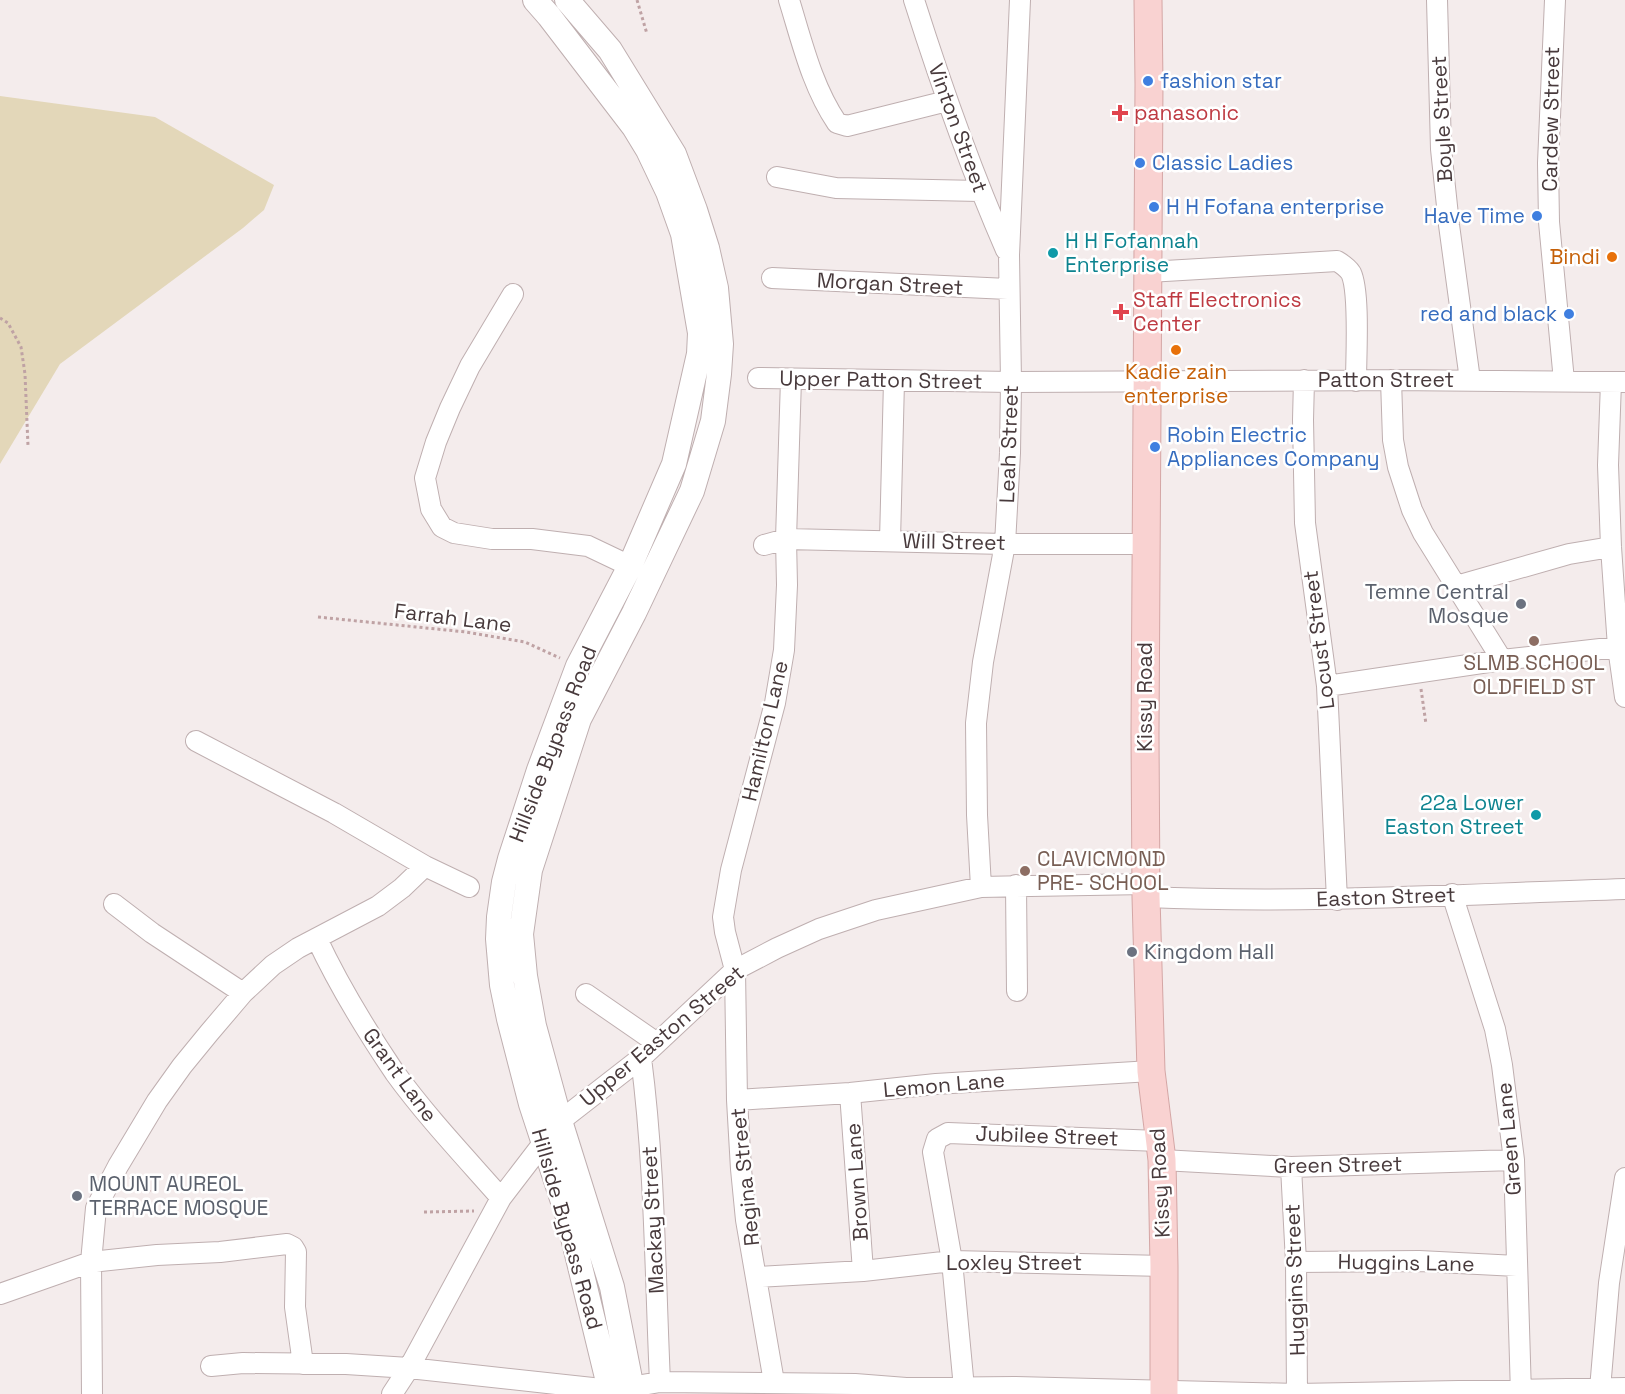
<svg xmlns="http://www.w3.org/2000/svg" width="1625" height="1394" viewBox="0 0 1625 1394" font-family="'Space Grotesk',sans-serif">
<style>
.green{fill:#e3d7b9}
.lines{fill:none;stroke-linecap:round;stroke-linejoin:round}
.minor-casing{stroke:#bfafb0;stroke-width:22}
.tertiary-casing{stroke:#bfafb0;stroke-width:26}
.secondary-casing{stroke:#d4a6a5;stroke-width:29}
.path{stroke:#bfa2a4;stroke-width:3;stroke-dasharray:3 3;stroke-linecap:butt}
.minor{stroke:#fff;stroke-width:20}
.tertiary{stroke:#fff;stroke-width:24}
.secondary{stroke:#f9d2d1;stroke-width:27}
.shop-dot{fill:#3f7fe0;stroke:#fff;stroke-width:2}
.health-dot{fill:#e0444e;stroke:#fff;stroke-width:2}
.culture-dot{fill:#0f9aa8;stroke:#fff;stroke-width:2}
.food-dot{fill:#e8710a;stroke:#fff;stroke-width:2}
.worship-dot{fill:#6b7280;stroke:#fff;stroke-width:2}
.education-dot{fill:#8d6e63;stroke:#fff;stroke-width:2}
.labels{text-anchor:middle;stroke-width:5;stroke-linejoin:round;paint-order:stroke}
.shop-label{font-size:21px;fill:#366cbe;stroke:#fff;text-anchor:start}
.health-label{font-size:21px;fill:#be3a42;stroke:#fff;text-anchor:start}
.street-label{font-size:21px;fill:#483a3c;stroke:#fff}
.culture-label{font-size:21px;fill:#0d838f;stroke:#fff;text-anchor:start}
.food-label{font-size:21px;fill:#c56008;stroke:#fff;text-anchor:end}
.worship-label{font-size:21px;fill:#5b616d;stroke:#fff;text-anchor:start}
.education-label{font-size:21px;fill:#785e54;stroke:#fff}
</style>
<rect width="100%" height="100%" fill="#f4ecec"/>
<path class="green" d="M 0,96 L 155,117 L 274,185 L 264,210 L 243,228 L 60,364 L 0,464 Z"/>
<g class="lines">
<defs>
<path id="minor" d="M 789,0 C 802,42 812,86 837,123 L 847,126 L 947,101
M 914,0 C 941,85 970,168 1006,250
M 1437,0 L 1441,149 L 1449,225 L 1470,380
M 1555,0 L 1548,163 L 1549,222 L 1564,381
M 777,177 L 836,188 L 980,191
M 1148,272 L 1337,261 C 1342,264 1347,267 1351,273 C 1360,292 1356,357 1356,381
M 772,278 L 1008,289
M 513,294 L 470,366 L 450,408 L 436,442 L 425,478 L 431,509 L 442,527 L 454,533 L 492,539 L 532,539 L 588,546 L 630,566
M 758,378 L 1011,382 L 1391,380 L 1625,382
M 1304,380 L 1303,420 L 1305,523 L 1327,686 L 1337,900
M 1391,380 L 1393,440 L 1398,467 L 1412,510 L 1423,533 L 1502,660
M 1611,382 L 1608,465 L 1611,547 L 1618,647 L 1625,697
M 890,541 L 894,381
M 764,545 L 786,539 L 1005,544 L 1145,544
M 1456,586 L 1569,554 L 1611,547
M 1327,686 L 1502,660 L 1618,647
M 196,741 L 334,813 L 425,866 L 469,887
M 1016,885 L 1017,991
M 981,887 L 977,815 L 976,723 L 983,662 L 1005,544 L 1010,453 L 1011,382 L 1009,255 L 1020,0
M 1452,894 L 1495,1029 L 1502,1065 L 1514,1160 L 1521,1394
M 1146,897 C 1306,904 1465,894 1625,889
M 114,904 L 152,933 L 243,993
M 317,939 C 339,986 366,1030 395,1073 C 427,1117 465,1157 501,1198
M 586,994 L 657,1043
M 641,1058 C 655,1165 655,1274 660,1382
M 850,1093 L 863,1271
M 737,1100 L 850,1093 L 936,1084 L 1151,1071
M 1162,1160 L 1291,1167 L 1514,1160
M 1291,1167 L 1296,1262 L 1297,1394
M 1296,1262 L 1419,1261 L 1517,1266
M 756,1277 L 863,1271 L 952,1261 L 1164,1266
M 0,1294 L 91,1262 L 157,1255 L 220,1252 L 287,1244 L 293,1247 L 296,1252 L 295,1307 L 303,1364
M 211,1366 L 243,1363 L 346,1364 L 409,1368 L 611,1390 L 660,1382 L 855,1384 L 906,1388 L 1015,1387 L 1297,1394 L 1625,1388
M 774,1382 L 746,1220 L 741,1169 L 737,1100 L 735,970 L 725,932 L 723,917 L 731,870 L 775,703 L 784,650 L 787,585 L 786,539 L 791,379
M 964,1388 L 952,1261 L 933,1152 L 937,1139 L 948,1133 L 1159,1141
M 1600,1389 L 1609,1283 L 1625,1178
M 92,1394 L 91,1262 L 96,1208 L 118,1166 L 157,1101 L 182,1066 L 209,1033 L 243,993 L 273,965 L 298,948 L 378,906 L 402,888 L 425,866
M 392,1394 L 409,1368 L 501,1198 L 560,1121 L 641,1058 L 735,970 L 777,948 L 819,929 L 876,910 L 981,887 L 1147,884"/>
<path id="tertiary" d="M 535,0 L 549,16 L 634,127 L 648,150 L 668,192 L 683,234 L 700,333 L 699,354 L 674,464 L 630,566 L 578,666 L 539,770 L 510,859 L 504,882 L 499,917 L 498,939 L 502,985 L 509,1019 L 531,1104 L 568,1217 L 611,1394
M 567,0 L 610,50 L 674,154 L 695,210 L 707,248 L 716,288 L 721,344 L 719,374 L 713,421 L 692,491 L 634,613 L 579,719 L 530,870 L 521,934 L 525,976 L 534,1026 L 560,1121 L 612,1287 L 633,1394"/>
<path id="secondary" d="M 1148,0 L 1149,84 L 1145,734 L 1146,897 L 1151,1071 L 1162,1160 L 1164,1266 L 1164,1394"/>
</defs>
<use href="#minor" class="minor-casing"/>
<use href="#tertiary" class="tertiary-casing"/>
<use href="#secondary" class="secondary-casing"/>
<path class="path" d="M 637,0 L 647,34
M 0,318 L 8,323 L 21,347 L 25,374 L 28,446
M 318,617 L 466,632 L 525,642 L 560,658
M 1421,689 L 1426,724
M 130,1177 L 150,1192
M 424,1212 L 474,1211"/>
<use href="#minor" class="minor"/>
<use href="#tertiary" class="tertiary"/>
<use href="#secondary" class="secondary"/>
</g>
<g class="shop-dot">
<circle cx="1148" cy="81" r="6"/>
<circle cx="1140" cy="163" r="6"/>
<circle cx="1154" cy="207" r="6"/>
<circle cx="1537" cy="216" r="6"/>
<circle cx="1569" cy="314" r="6"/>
<circle cx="1155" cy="447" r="6"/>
</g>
<g class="health-dot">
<path d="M1117 104h6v6h6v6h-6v6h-6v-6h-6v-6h6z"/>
<path d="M1118 303h6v6h6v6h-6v6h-6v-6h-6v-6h6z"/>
</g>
<g class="culture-dot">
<circle cx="1053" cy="253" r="6"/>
<circle cx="1536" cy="815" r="6"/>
</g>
<g class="food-dot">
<circle cx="1612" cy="257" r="6"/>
<circle cx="1176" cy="350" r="6"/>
</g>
<g class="worship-dot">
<circle cx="1521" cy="604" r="6"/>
<circle cx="1132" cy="952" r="6"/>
<circle cx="77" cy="1196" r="6"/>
</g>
<g class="education-dot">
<circle cx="1534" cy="641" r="6"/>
<circle cx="1025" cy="871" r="6"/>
</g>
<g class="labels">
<g class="shop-label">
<text x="1160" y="88">fashion star</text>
<text x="1152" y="170">Classic Ladies</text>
<text x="1166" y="214">H H Fofana enterprise</text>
<text x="1525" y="223" text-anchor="end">Have Time</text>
<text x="1557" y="321" text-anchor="end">red and black</text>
<text x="1167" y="442">Robin Electric<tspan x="1167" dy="24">Appliances Company</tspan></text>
</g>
<g class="health-label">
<text x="1134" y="120">panasonic</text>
<text x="1133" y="307">Staff Electronics<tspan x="1133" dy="24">Center</tspan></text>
</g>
<g class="street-label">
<text transform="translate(1442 119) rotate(-93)" y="7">Boyle Street</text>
<text transform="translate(1551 119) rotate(-89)" y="7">Cardew Street</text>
<text transform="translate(958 128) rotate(70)" y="7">Vinton Street</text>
<text transform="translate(890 284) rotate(3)" y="7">Morgan Street</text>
<text transform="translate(881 380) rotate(1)" y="7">Upper Patton Street</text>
<text x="1386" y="387">Patton Street</text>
<text transform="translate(1009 444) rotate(-88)" y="7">Leah Street</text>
<text transform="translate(954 542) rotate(1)" y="7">Will Street</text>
<text transform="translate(453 618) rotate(7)" y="7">Farrah Lane</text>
<text transform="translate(1319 640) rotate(-97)" y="7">Locust Street</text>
<text transform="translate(1145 697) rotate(-90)" y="7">Kissy Road</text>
<text transform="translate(765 731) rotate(-77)" y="7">Hamilton Lane</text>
<text transform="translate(553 744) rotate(-69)" y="7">Hillside Bypass Road</text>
<text transform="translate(1386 897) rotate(-2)" y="7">Easton Street</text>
<text transform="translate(662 1036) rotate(-40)" y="7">Upper Easton Street</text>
<text transform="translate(400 1075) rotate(54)" y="7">Grant Lane</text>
<text transform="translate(944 1085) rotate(-5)" y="7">Lemon Lane</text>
<text transform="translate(1047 1136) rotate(2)" y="7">Jubilee Street</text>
<text transform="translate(1509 1139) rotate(-95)" y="7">Green Lane</text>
<text transform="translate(1338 1165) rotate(-1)" y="7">Green Street</text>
<text transform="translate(745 1177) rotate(-96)" y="7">Regina Street</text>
<text transform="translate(857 1182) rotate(-94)" y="7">Brown Lane</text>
<text transform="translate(1160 1183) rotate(-93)" y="7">Kissy Road</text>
<text transform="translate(653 1220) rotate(-93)" y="7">Mackay Street</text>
<text transform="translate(567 1229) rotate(74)" y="7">Hillside Bypass Road</text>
<text x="1014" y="1270">Loxley Street</text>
<text transform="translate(1406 1263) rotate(1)" y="7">Huggins Lane</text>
<text transform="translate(1295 1280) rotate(-92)" y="7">Huggins Street</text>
</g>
<g class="culture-label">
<text x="1065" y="248">H H Fofannah<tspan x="1065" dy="24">Enterprise</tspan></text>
<text x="1524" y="810" text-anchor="end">22a Lower<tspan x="1524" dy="24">Easton Street</tspan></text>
</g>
<g class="food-label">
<text x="1600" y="264">Bindi</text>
<text x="1176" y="379" text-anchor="middle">Kadie zain<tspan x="1176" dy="24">enterprise</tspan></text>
</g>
<g class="worship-label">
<text x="1509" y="599" text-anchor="end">Temne Central<tspan x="1509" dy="24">Mosque</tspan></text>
<text x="1144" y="959">Kingdom Hall</text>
<text x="89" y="1191">MOUNT AUREOL<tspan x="89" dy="24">TERRACE MOSQUE</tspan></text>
</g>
<g class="education-label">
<text x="1534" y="670">SLMB SCHOOL<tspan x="1534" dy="24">OLDFIELD ST</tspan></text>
<text x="1037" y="866" text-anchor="start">CLAVICMOND<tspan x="1037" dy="24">PRE- SCHOOL</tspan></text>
</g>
</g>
</svg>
